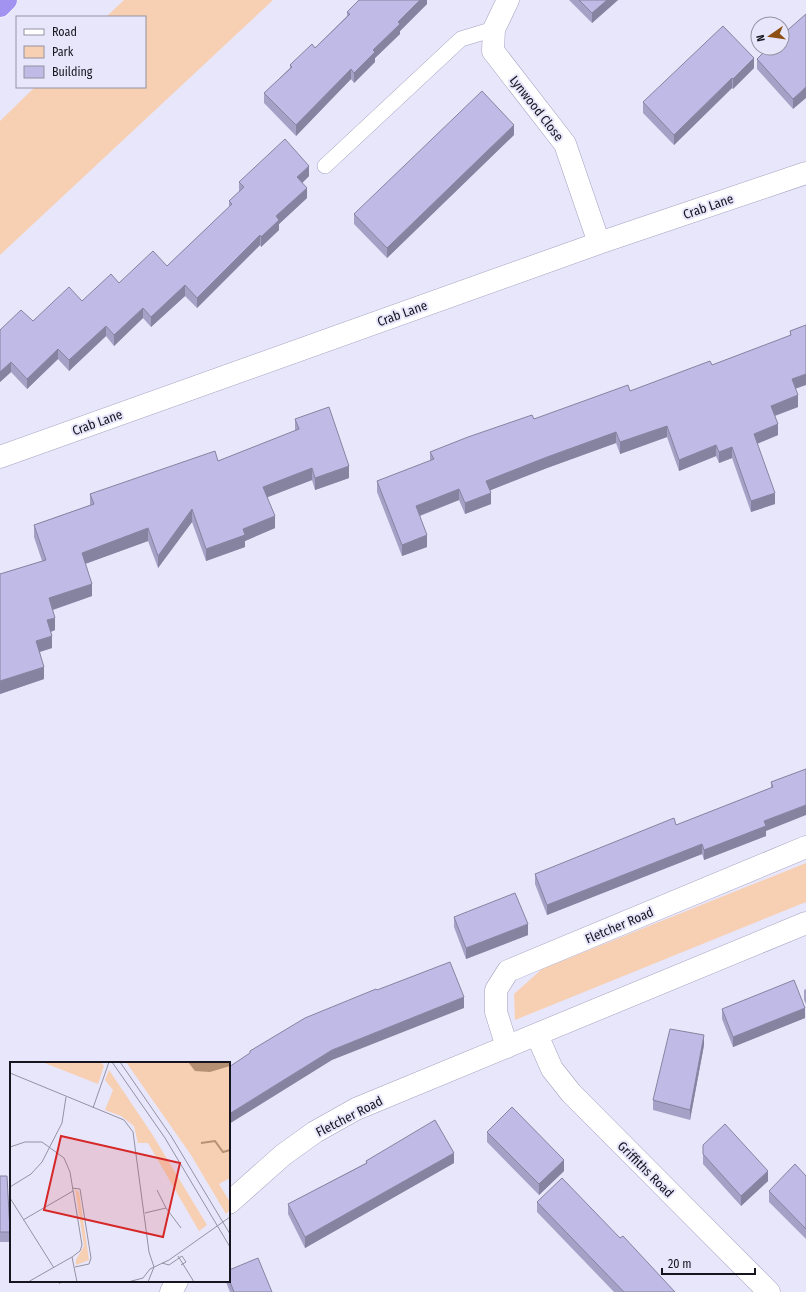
<svg xmlns="http://www.w3.org/2000/svg" width="806" height="1292" viewBox="0 0 806 1292" font-family="'Fira Sans Condensed',sans-serif">
<style>
.green{fill:#f7d0b3}
.lines{fill:none;stroke-linecap:round;stroke-linejoin:round}
.lane-casing{stroke:#a4a1c0;stroke-width:16}
.street-casing{stroke:#a4a1c0;stroke-width:23}
.highway-casing{stroke:#fff;stroke-width:23}
.lane{stroke:#fff;stroke-width:15}
.street{stroke:#fff;stroke-width:22}
.highway{stroke:#a393f0;stroke-width:22}
.wall{fill:#a5a1c6}
.shaded-wall{fill:#8683a1}
.building{fill:#c0bbe6;stroke:#8683a1}
.labels{text-anchor:middle;stroke-width:4;stroke-linejoin:round;paint-order:stroke}
.street-label{font-size:13px;fill:#15141f;stroke:#e8e6fa}
.inset-river{fill:none;stroke:#b59073;stroke-width:2}
.inset-road{fill:none;stroke:#9492a2;stroke-width:1}
.view{fill:#d62828;fill-opacity:0.15;stroke:#d62828;stroke-width:2}
.inset-edge{fill:none;stroke:#15141f;stroke-width:2}
</style>
<rect width="100%" height="100%" fill="#e8e6fa"/>
<path class="green" d="M 124,0 L 273,0 L 0,255 L 0,121 L 35,87 L 145,87 L 145,17 L 106,17 Z
M 806,863 L 806,902 L 515,1020 L 514,994 L 542,969 Z"/>
<g class="lines">
<defs>
<path id="lane" d="M 325,166 L 461,39 L 494,29"/>
<path id="street" d="M 508,0 L 494,29 L 493,51 L 565,144 L 599,243
M 0,457 L 599,243 L 806,173
M 537,1035 L 552,1069 L 571,1093 L 769,1292
M 507,1047 L 496,1012 L 496,990 L 508,971 L 806,847
M 229,1203 L 283,1155 L 315,1132 L 356,1109 L 806,923
M 171,1292 L 177,1281"/>
<path id="highway" d="M 0,6 L 6,0"/>
</defs>
<use href="#lane" class="lane-casing"/>
<use href="#street" class="street-casing"/>
<use href="#highway" class="highway-casing"/>
<use href="#lane" class="lane"/>
<use href="#street" class="street"/>
<use href="#highway" class="highway"/>
</g>
<path class="wall" d="M 427,0 L 427,4 L 400,31 L 400,34 L 375,58 L 375,62 L 354,83 L 351,79 L 296,136 L 264,103 L 264,93 L 290,68 L 290,65 L 315,48 L 347,16 L 347,12 Z
M 569,0 L 618,0 L 592,23 Z
M 806,14 L 793,109 L 757,69 L 757,59 Z
M 754,68 L 733,89 L 732,88 L 674,145 L 643,113 L 643,102 Z
M 514,135 L 387,258 L 354,224 L 354,214 Z
M 309,176 L 302,183 L 307,198 L 279,224 L 279,230 L 261,247 L 260,245 L 197,308 L 185,296 L 151,327 L 143,318 L 114,346 L 106,336 L 69,371 L 58,359 L 27,389 L 11,372 L 0,382 L 0,330 L 33,321 L 82,301 L 119,283 L 167,266 L 229,207 L 229,201 L 239,192 L 239,182 Z
M 806,325 L 796,389 L 798,407 L 775,416 L 778,435 L 757,444 L 775,504 L 751,512 L 732,458 L 719,463 L 716,456 L 679,471 L 667,437 L 620,454 L 616,443 L 547,468 L 490,490 L 491,504 L 465,514 L 459,500 L 420,516 L 427,547 L 402,556 L 377,492 L 377,481 L 430,461 L 430,452 L 534,419 L 630,391 L 712,365 L 790,336 L 790,331 Z
M 295,419 L 349,478 L 315,490 L 312,480 L 267,497 L 275,528 L 245,541 L 245,547 L 206,561 L 192,522 L 158,568 L 148,541 L 85,564 L 92,596 L 53,610 L 55,630 L 51,632 L 52,648 L 40,652 L 44,679 L 0,694 L 0,574 L 42,561 L 34,537 L 34,525 L 90,505 L 90,494 L 218,461 L 295,431 Z
M 806,769 L 766,831 L 766,836 L 704,860 L 702,854 L 547,915 L 535,884 L 535,874 L 676,825 L 771,788 L 771,782 Z
M 454,917 L 528,935 L 466,959 L 454,927 Z
M 806,989 L 806,1004 L 804,1000 L 804,990 Z
M 722,1009 L 805,1018 L 733,1047 L 722,1019 Z
M 704,1045 L 690,1120 L 653,1110 L 653,1100 Z
M 487,1132 L 564,1171 L 539,1195 L 487,1142 Z
M 703,1145 L 768,1181 L 741,1206 L 703,1164 Z
M 366,1161 L 454,1163 L 305,1248 L 288,1214 L 288,1204 L 366,1163 Z
M 0,1176 L 10,1232 L 10,1242 L 0,1242 Z
M 806,1176 L 806,1239 L 769,1202 L 769,1191 Z
M 537,1202 L 620,1238 L 675,1292 L 614,1292 L 537,1212 Z
M 229,1270 L 272,1292 L 230,1292 L 226,1282 L 226,1281 L 229,1281 Z"/>
<path class="shaded-wall" d="M 420,0 L 427,0 L 427,4 L 400,31 L 400,34 L 375,58 L 375,62 L 354,83 L 354,73 L 373,50 L 398,22 Z
M 607,0 L 618,0 L 592,23 L 592,13 Z
M 754,58 L 754,68 L 733,89 L 733,79 Z
M 351,69 L 351,79 L 296,136 L 296,125 Z
M 732,78 L 732,88 L 674,145 L 674,135 Z
M 806,87 L 806,98 L 793,109 L 793,99 Z
M 514,125 L 514,135 L 387,258 L 387,248 Z
M 309,166 L 309,176 L 297,188 L 297,177 Z
M 307,188 L 307,198 L 279,224 L 279,230 L 261,247 L 261,237 L 276,216 Z
M 260,235 L 260,245 L 197,308 L 197,298 Z
M 185,285 L 185,296 L 151,327 L 151,317 Z
M 143,308 L 143,318 L 114,346 L 114,335 Z
M 106,326 L 106,336 L 69,371 L 69,360 Z
M 58,349 L 58,359 L 27,389 L 27,379 Z
M 11,362 L 11,372 L 0,382 L 0,372 Z
M 806,374 L 806,385 L 792,390 L 792,379 Z
M 798,395 L 798,407 L 771,417 L 771,406 Z
M 778,424 L 778,435 L 754,445 L 754,434 Z
M 667,426 L 667,437 L 620,454 L 620,442 Z
M 616,432 L 616,443 L 547,468 L 486,492 L 486,481 L 547,457 Z
M 716,445 L 716,456 L 679,471 L 679,460 Z
M 732,447 L 732,458 L 719,463 L 719,452 Z
M 349,466 L 349,478 L 315,490 L 315,478 Z
M 312,468 L 312,480 L 263,499 L 263,487 Z
M 459,489 L 459,500 L 416,517 L 416,506 Z
M 491,493 L 491,504 L 465,514 L 465,503 Z
M 775,493 L 775,504 L 751,512 L 751,501 Z
M 192,509 L 192,522 L 158,568 L 158,556 Z
M 275,516 L 275,528 L 245,541 L 245,547 L 206,561 L 206,549 L 243,529 Z
M 148,528 L 148,541 L 82,565 L 82,553 Z
M 427,535 L 427,547 L 402,556 L 402,545 Z
M 92,584 L 92,596 L 49,611 L 49,598 Z
M 55,618 L 55,630 L 47,633 L 47,620 Z
M 52,636 L 52,648 L 36,653 L 36,641 Z
M 44,667 L 44,679 L 0,694 L 0,681 Z
M 806,805 L 806,815 L 766,831 L 766,836 L 704,860 L 704,850 L 764,821 Z
M 702,844 L 702,854 L 547,915 L 547,905 Z
M 528,924 L 528,935 L 466,959 L 466,948 Z
M 464,997 L 464,1008 L 332,1060 L 229,1124 L 229,1114 L 332,1050 Z
M 805,1008 L 805,1018 L 733,1047 L 733,1037 Z
M 704,1035 L 704,1045 L 690,1120 L 690,1110 Z
M 454,1153 L 454,1163 L 305,1248 L 305,1237 Z
M 564,1160 L 564,1171 L 539,1195 L 539,1184 Z
M 768,1171 L 768,1181 L 741,1206 L 741,1196 Z
M 59,1281 L 64,1281 L 59,1284 Z"/>
<path class="building" d="M 359,0 L 420,0 L 398,22 L 400,24 L 373,50 L 375,52 L 354,73 L 351,69 L 296,125 L 264,93 L 292,67 L 290,65 L 312,44 L 315,48 L 350,14 L 347,12 Z
M 579,0 L 607,0 L 592,13 Z
M 806,14 L 806,87 L 793,99 L 757,59 L 768,48 L 782,48 L 782,35 Z
M 723,26 L 754,58 L 733,79 L 732,78 L 674,135 L 643,102 Z
M 482,91 L 514,125 L 387,248 L 354,214 Z
M 285,139 L 309,166 L 297,177 L 307,188 L 276,216 L 279,220 L 261,237 L 260,235 L 197,298 L 185,285 L 151,317 L 143,308 L 114,335 L 106,326 L 69,360 L 58,349 L 27,379 L 11,362 L 0,372 L 0,330 L 21,310 L 33,321 L 69,287 L 82,301 L 111,274 L 119,283 L 153,251 L 167,266 L 232,204 L 229,201 L 244,187 L 239,182 Z
M 806,325 L 806,374 L 792,379 L 798,395 L 771,406 L 778,424 L 754,434 L 775,493 L 751,501 L 732,447 L 719,452 L 716,445 L 679,460 L 667,426 L 620,442 L 616,432 L 547,457 L 486,481 L 491,493 L 465,503 L 459,489 L 416,506 L 427,535 L 402,545 L 377,481 L 434,459 L 430,452 L 468,437 L 532,415 L 534,419 L 628,385 L 630,391 L 710,361 L 712,365 L 791,335 L 790,331 Z
M 329,407 L 349,466 L 315,478 L 312,468 L 263,487 L 275,516 L 243,529 L 245,535 L 206,549 L 192,509 L 158,556 L 148,528 L 82,553 L 92,584 L 49,598 L 55,618 L 47,620 L 52,636 L 36,641 L 44,667 L 0,681 L 0,574 L 46,560 L 34,525 L 94,504 L 90,494 L 215,451 L 218,461 L 299,429 L 295,419 Z
M 806,769 L 806,805 L 764,821 L 766,826 L 704,850 L 702,844 L 547,905 L 535,874 L 674,818 L 676,825 L 773,787 L 771,782 Z
M 515,893 L 528,924 L 466,948 L 454,917 Z
M 450,962 L 464,997 L 332,1050 L 229,1114 L 229,1067 L 250,1053 L 250,1051 L 305,1018 L 376,989 L 377,990 Z
M 794,980 L 805,1008 L 733,1037 L 722,1009 Z
M 670,1029 L 704,1035 L 690,1110 L 653,1100 Z
M 512,1107 L 564,1160 L 539,1184 L 487,1132 Z
M 435,1120 L 454,1153 L 305,1237 L 288,1204 L 367,1163 L 366,1161 Z
M 725,1124 L 768,1171 L 741,1196 L 703,1154 L 703,1145 Z
M 795,1164 L 806,1176 L 806,1229 L 769,1191 Z
M 0,1176 L 7,1176 L 10,1232 L 0,1232 Z
M 562,1178 L 620,1238 L 623,1236 L 675,1292 L 624,1292 L 537,1202 Z
M 258,1258 L 272,1292 L 234,1292 L 229,1279 L 229,1270 Z"/>
<g class="labels">
<g class="street-label">
<text transform="translate(537 108) rotate(52)" y="5">Lynwood Close</text>
<text transform="translate(708 206) rotate(-19)" y="5">Crab Lane</text>
<text transform="translate(402 313) rotate(-20)" y="5">Crab Lane</text>
<text transform="translate(97 422) rotate(-20)" y="5">Crab Lane</text>
<text transform="translate(619 925) rotate(-23)" y="5">Fletcher Road</text>
<text transform="translate(349 1116) rotate(-27)" y="5">Fletcher Road</text>
<text transform="translate(646 1169) rotate(45)" y="5">Griffiths Road</text>
</g>
</g>
<g transform="translate(10 1062)">
<rect width="220" height="220" fill="#e8e6fa"/>
<path d="M 32,0 L 91,0 L 94,4 L 88,22 ZM 116,0 L 220,0 L 220,116 L 209,122 L 220,140 L 220,148 L 216,152 L 181,93 ZM 99,8 L 142,72 L 197,163 L 189,169 L 138,81 L 128,81 L 124,64 L 111,54 L 95,48 L 103,28 L 95,18 ZM 65,127 L 69,130 L 79,198 L 66,203 L 66,198 L 74,184 Z" fill="#f7d0b3"/>
<path d="M 178,0 L 220,0 L 220,4 L 200,10 L 185,9 Z" fill="#b59073"/>
<path class="inset-river" d="M 191,81 L 205,79 L 213,90 L 220,88"/>
<path class="inset-road" d="M 102,0 L 155,76 L 220,185M 110,0 L 161,74 L 220,172M 0,11 L 114,58 L 123,70 L 139,190 L 144,205M 83,46 L 99,0M 0,85 L 15,80 L 32,80 L 54,96 L 60,110 L 72,183 L 70,189 L 62,195 L 18,220M 0,125 L 21,112 L 32,100 L 52,61 L 56,35M 62,126 L 70,127 L 81,196 L 79,202 L 65,205M 147,128 L 156,146M 0,136 L 44,206M 135,151 L 156,146 L 171,166M 13,158 L 63,129M 168,194 L 184,220M 62,195 L 67,220M 152,201 L 159,203 L 172,194 L 176,200 L 171,203M 133,216 L 140,207 L 159,198 L 220,155M 118,220 L 133,216M 138,220 L 144,205"/>
<path class="view" d="M 51,74 L 170,101 L 153,175 L 34,148 Z"/>
<rect width="220" height="220" class="inset-edge"/>
</g>
<rect x="16" y="16" width="130" height="72" fill="#e8e6fa" stroke="#9492a2"/>
<rect x="24" y="29" width="20" height="6" fill="#ffffff" stroke="#9492a2"/>
<text x="52" y="36" font-size="12" fill="#15141f">Road</text>
<rect x="24" y="46" width="20" height="12" fill="#f7d0b3" stroke="#9492a2"/>
<text x="52" y="56" font-size="12" fill="#15141f">Park</text>
<rect x="24" y="66" width="20" height="12" fill="#c0bbe6" stroke="#9492a2"/>
<text x="52" y="76" font-size="12" fill="#15141f">Building</text>
<g transform="translate(770 36) rotate(257)"><circle r="19" fill="#e8e6fa" stroke="#9492a2"/>
<path d="M0-3L7 15L0 10L-7 15Z" fill="#8d5012"/>
<text y="-6" font-size="11" font-weight="bold" text-anchor="middle" fill="#15141f">N</text>
</g>
<path d="M662 1268v6h93v-6" fill="none" stroke="#15141f" stroke-width="2"/>
<text x="668" y="1268" font-size="12" fill="#15141f" stroke="#e8e6fa" stroke-width="3" paint-order="stroke">20 m</text>
</svg>
